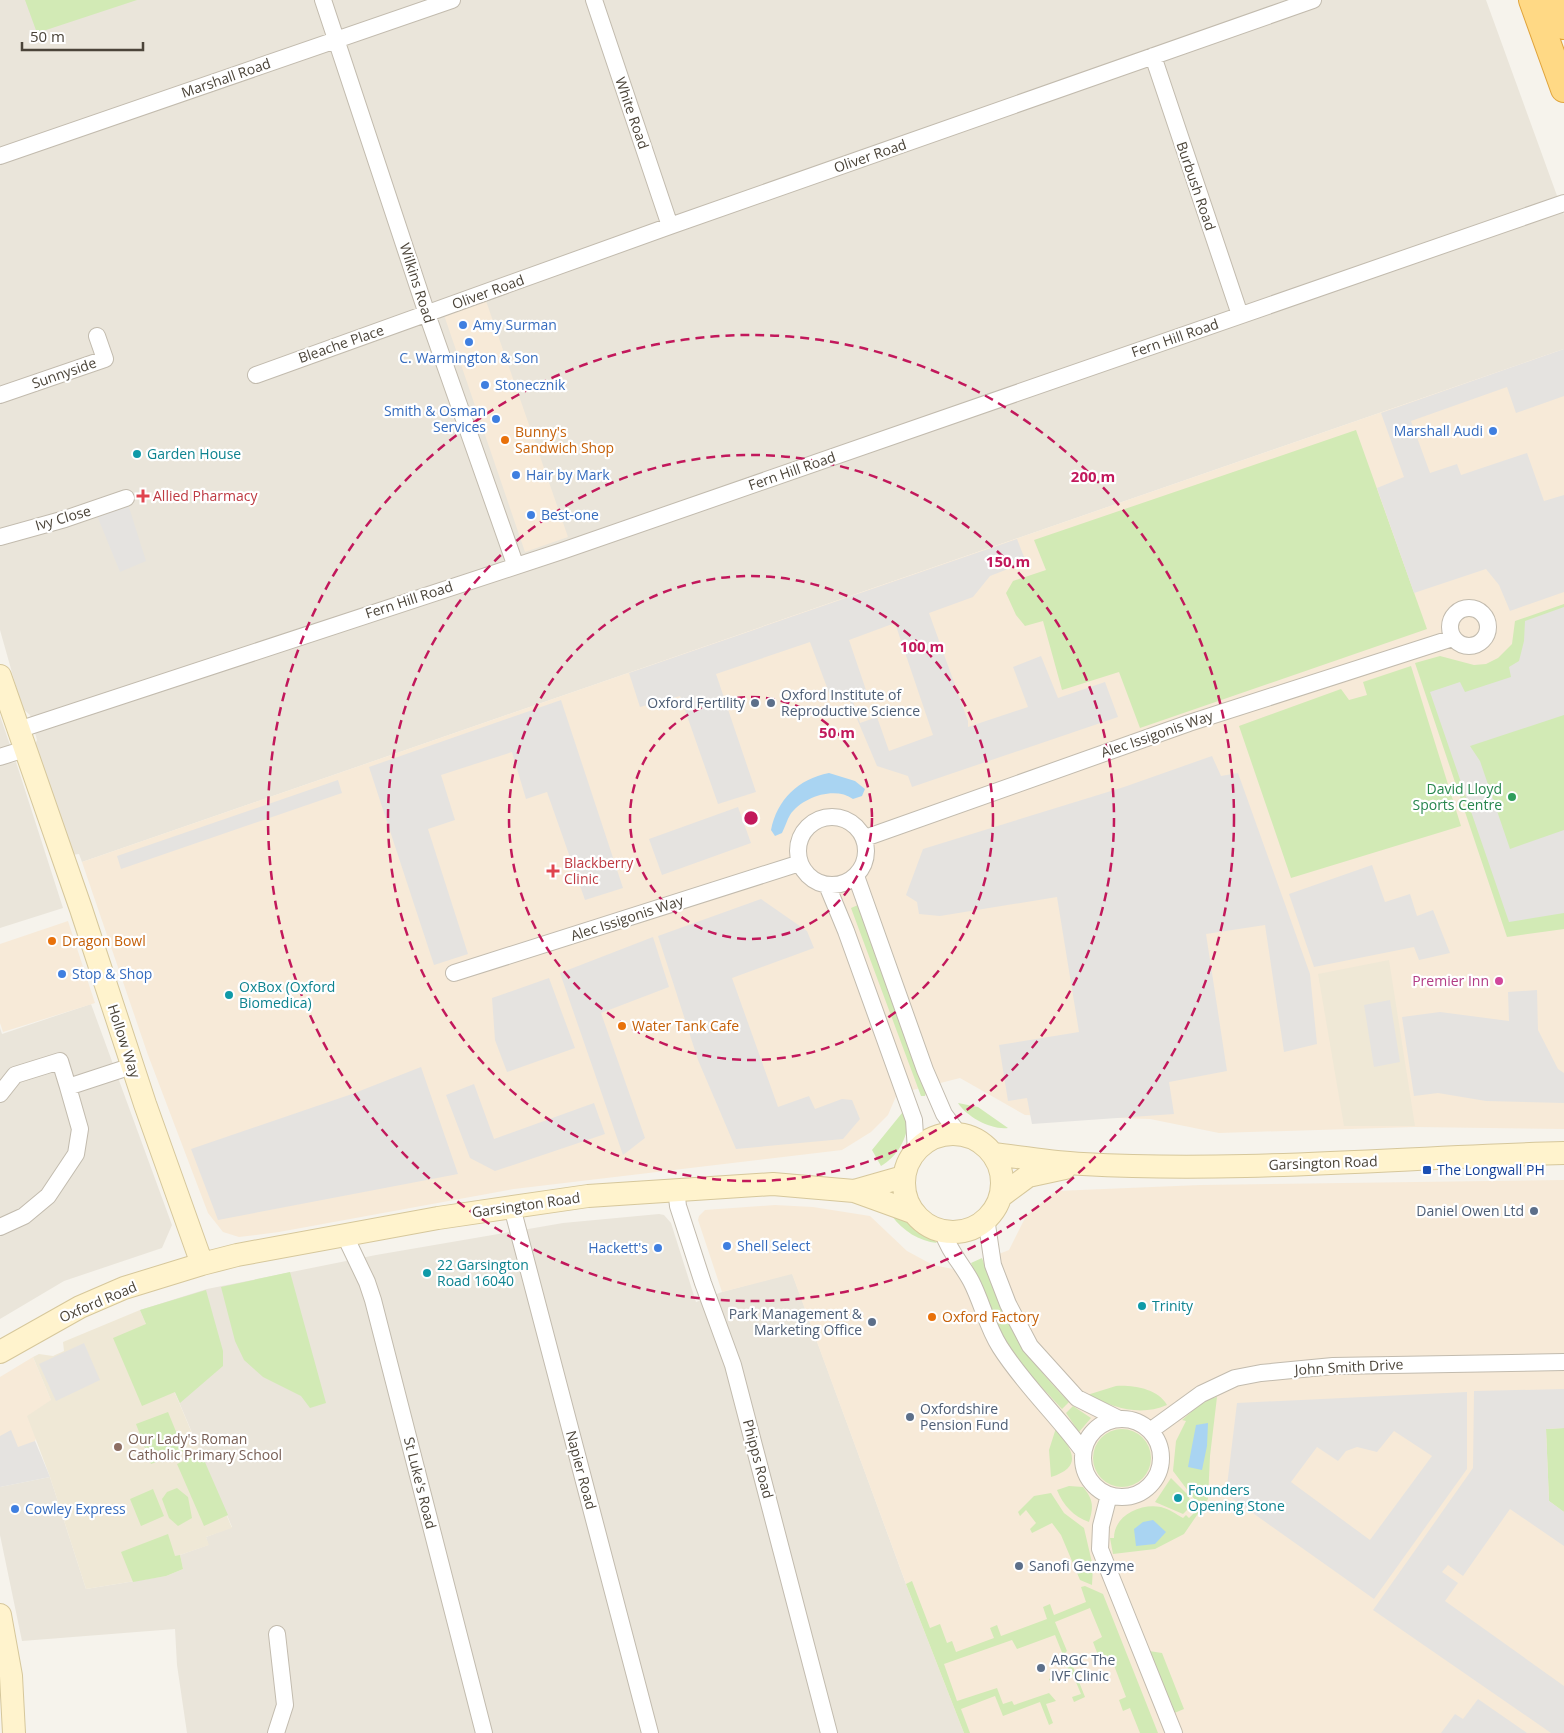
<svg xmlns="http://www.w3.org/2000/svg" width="1564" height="1733" viewBox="0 0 1564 1733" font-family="'Open Sans',sans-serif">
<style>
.residential{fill:#eae5da}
.commercial{fill:#f7ead8}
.education{fill:#efe8d6}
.green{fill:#d2eab5}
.parking{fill:#e5e3e0;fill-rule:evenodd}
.water{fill:#a9d4f2}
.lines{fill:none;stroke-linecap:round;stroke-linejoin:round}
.minor-casing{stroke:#c2bbae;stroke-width:18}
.secondary-casing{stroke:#d6c79b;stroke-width:24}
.trunk-casing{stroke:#e0a43c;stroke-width:28}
.minor{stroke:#fff;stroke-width:16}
.secondary{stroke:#fff3cd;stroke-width:22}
.trunk{stroke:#ffd985;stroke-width:26}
.ring{fill:none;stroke:#c2185b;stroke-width:2.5;stroke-dasharray:9 6}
.shop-dot{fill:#3f7fe0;stroke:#fff;stroke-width:2}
.food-dot{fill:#e8710a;stroke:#fff;stroke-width:2}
.culture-dot{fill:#0f9aa8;stroke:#fff;stroke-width:2}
.health-dot{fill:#e0444e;stroke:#fff;stroke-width:2}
.service-dot{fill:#5c6f8a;stroke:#fff;stroke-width:2}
.leisure-dot{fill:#2e9e5b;stroke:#fff;stroke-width:2}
.hotel-dot{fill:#d1479c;stroke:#fff;stroke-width:2}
.transit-dot{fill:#1a4fb4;stroke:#fff;stroke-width:2}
.education-dot{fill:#8d6e63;stroke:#fff;stroke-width:2}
.labels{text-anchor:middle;stroke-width:4.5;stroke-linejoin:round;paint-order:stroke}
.street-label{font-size:14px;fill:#4b4439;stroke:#fff}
.shop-label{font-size:14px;fill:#366cbe;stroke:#fff;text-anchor:start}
.food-label{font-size:14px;fill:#c56008;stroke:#fff;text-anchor:start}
.culture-label{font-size:14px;fill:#0d838f;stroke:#fff;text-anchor:start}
.health-label{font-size:14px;fill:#be3a42;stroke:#fff;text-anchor:start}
.service-label{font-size:14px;fill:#4e5e75;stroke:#fff;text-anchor:start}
.leisure-label{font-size:14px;fill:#27864d;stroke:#fff;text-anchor:end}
.hotel-label{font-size:14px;fill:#b23c85;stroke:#fff;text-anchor:end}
.transit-label{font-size:14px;fill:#164399;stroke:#fff;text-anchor:start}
.education-label{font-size:14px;fill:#785e54;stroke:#fff;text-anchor:start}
.centre{fill:#c2185b;stroke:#fff;stroke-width:2.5}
.ring-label{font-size:15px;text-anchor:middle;font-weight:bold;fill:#c2185b;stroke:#fff;stroke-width:4.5;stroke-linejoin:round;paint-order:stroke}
</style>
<rect width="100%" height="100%" fill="#f6f3ec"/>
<path class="residential" d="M 0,0 L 1486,0 L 1564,215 L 1564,349 L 82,862 L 79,854 L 72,855 L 35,745 L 37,740 L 30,715 L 22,708 L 0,630 Z
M 0,716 L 10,745 L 5,748 L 11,763 L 16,762 L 63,908 L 0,928 Z
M 91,1004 L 172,1225 L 162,1248 L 64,1281 L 0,1319 L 0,1028 L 2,1034 Z
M 659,1214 L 664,1215 L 671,1223 L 696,1302 L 722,1292 L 792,1273 L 906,1584 L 964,1733 L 187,1733 L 177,1665 L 175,1629 L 22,1641 L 0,1535 L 0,1487 L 50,1477 L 86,1589 L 166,1576 L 183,1569 L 180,1555 L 208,1545 L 206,1537 L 232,1527 L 140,1310 L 207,1289 L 376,1255 L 563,1223 Z"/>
<path class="commercial" d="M 485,298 L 568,537 L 525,552 L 444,315 Z
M 1564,349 L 1564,1129 L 1414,1127 L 1219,1133 L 1150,1119 L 1025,1115 L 960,1078 L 897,1094 L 888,1115 L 871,1132 L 842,1150 L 514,1189 L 279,1232 L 239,1237 L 223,1232 L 208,1213 L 148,1055 L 82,862 Z
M 68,921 L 95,1003 L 3,1032 L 0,1023 L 0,944 Z
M 1564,1180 L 1564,1733 L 964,1733 L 906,1584 L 792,1274 L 722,1292 L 698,1220 L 699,1216 L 705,1210 L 775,1205 L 813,1207 L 870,1216 L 907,1251 L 933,1265 L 958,1270 L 1009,1250 L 1026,1216 L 1056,1191 L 1200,1185 Z
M 33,1357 L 51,1400 L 35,1441 L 0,1487 L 0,1377 Z"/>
<path class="education" d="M 1389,960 L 1415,1126 L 1344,1126 L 1318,974 Z
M 140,1310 L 232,1528 L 206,1537 L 209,1545 L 180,1555 L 183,1569 L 166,1576 L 86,1589 L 50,1477 L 27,1416 L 51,1400 L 33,1357 L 39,1354 L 53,1356 L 64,1351 L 63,1342 Z"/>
<path class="green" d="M 25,0 L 137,0 L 37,33 Z
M 1356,430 L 1427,629 L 1140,728 L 1119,672 L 1062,690 L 1043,621 L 1025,626 L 1016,615 L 1006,593 L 1013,581 L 1046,570 L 1034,540 Z
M 1564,604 L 1564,929 L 1507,937 L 1415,663 L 1440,656 L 1474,665 L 1486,664 L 1498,658 L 1512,644 L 1515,621 Z
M 1411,666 L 1461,826 L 1291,878 L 1239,726 L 1341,689 L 1349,700 L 1367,695 L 1363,682 Z
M 858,905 L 926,1093 L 925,1096 L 921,1096 L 851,908 Z
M 958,1103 L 978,1107 L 1008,1128 C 991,1130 967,1117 958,1103 Z
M 907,1112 C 911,1133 899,1156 881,1166 L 872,1150 L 902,1113 Z
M 892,1216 C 910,1220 924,1230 937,1243 C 919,1241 903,1231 892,1216 Z
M 982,1258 C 1005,1323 1021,1353 1069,1402 L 1062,1409 L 1023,1367 L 1004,1338 L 971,1263 Z
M 290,1272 L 326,1403 L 310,1408 L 301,1396 L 263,1377 L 244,1360 L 235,1341 L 221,1287 Z
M 206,1290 L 223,1351 L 223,1366 L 180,1403 L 175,1392 L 142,1406 L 113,1338 L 146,1324 L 140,1310 Z
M 1116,1386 C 1134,1385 1158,1389 1167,1405 C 1139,1417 1113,1407 1087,1395 Z
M 1217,1397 L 1210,1456 L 1208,1499 L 1184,1534 L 1155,1549 L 1113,1554 L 1110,1538 L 1114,1538 C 1114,1515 1141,1503 1161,1507 C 1169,1509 1176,1514 1183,1518 L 1186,1515 L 1189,1518 L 1198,1509 L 1196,1506 L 1198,1504 L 1173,1471 L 1176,1441 L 1186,1421 L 1182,1420 L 1205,1400 Z
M 1073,1406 L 1091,1418 L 1079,1432 L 1066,1413 Z
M 168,1412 L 184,1451 L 151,1464 L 136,1424 Z
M 1056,1428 C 1071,1449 1085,1466 1051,1477 L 1049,1450 Z
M 1564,1428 L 1564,1512 L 1549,1501 L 1546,1429 Z
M1093 1458a29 29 0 1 1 58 0a29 29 0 1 1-58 0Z
M 201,1453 L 228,1515 L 204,1526 L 177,1464 Z
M 1171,1478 L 1188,1495 L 1192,1505 L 1183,1514 L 1155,1502 Z
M 1069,1486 L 1083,1487 C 1093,1499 1094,1506 1089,1522 C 1074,1517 1063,1505 1057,1490 Z
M 177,1488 L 188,1497 L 192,1518 L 178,1526 L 169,1518 L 162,1499 L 167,1492 Z
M 153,1489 L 164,1516 L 141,1526 L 130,1499 Z
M 1051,1493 L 1064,1513 L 1084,1528 L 1093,1567 L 1092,1585 L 1080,1580 L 1061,1535 L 1052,1523 L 1032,1533 L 1030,1529 L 1036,1523 L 1026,1510 L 1020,1516 L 1018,1512 L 1034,1496 Z
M 168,1534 L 175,1556 L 180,1555 L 183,1569 L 166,1576 L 133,1582 L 121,1552 Z
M 912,1581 L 930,1628 L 940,1624 L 947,1643 L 952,1641 L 956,1652 L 994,1638 L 990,1628 L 997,1625 L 1001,1636 L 1047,1619 L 1043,1607 L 1050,1604 L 1054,1615 L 1086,1602 L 1081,1587 L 1085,1586 L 1103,1594 L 1158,1733 L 1140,1733 L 1130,1708 L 1123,1711 L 1119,1700 L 1126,1697 L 1112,1660 L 1101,1663 L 1093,1642 L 1102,1637 L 1090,1608 L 1055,1622 L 1067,1651 L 1063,1655 L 1055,1635 L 1017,1649 L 1012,1640 L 944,1664 L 957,1701 L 997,1688 L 1003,1704 L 1012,1701 L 1014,1705 L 1049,1693 L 1056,1701 L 1046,1704 L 1053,1723 L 1049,1725 L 1040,1702 L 1003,1716 L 995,1696 L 961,1709 L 970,1733 L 964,1733 L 906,1584 Z
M 1149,1651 L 1162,1653 L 1184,1709 L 1172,1714 Z
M 1064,1659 L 1070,1659 L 1085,1697 L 1074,1702 L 1072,1697 L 1081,1694 L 1073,1675 L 1050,1681 L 1049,1679 L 1069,1671 Z"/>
<path class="parking" d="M 1564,349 L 1564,396 L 1516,413 L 1507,387 L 1411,421 L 1430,473 L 1457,464 L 1461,475 L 1527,453 L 1544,501 L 1564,495 L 1564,592 L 1510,611 L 1499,585 L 1486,569 L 1414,593 L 1377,488 L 1404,477 L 1381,413 Z
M 128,504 L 146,561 L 120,572 L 96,513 Z
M 1017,539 L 1026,562 L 990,576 L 973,597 L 929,613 L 968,721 L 968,727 L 1028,707 L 1013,667 L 1041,656 L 1058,698 L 1105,682 L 1118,717 L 912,787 L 908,776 L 877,766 L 849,700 L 831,698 L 810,642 L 716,674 L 756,792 L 718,804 L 680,696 L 640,707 L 629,673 ZM 895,623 L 933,735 L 889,751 L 877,717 L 860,723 L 852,698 L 867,693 L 849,640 Z
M 1564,607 L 1564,715 L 1470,746 L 1480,761 L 1510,849 L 1564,830 L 1564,913 L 1509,922 L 1430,692 L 1460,682 L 1465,692 L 1511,677 L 1509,667 L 1519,661 L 1524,641 L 1525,621 Z
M 561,700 L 623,888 L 585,900 L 547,792 L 526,799 L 512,752 L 441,775 L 455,820 L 428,829 L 468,954 L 434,965 L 369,767 Z
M 1212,756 L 1221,776 L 1238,773 L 1310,974 L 1317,1044 L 1284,1052 L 1265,925 L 1206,934 L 1227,1071 L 1169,1082 L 1174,1114 L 1032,1124 L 1027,1098 L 1008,1101 L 999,1045 L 1079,1032 L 1057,897 L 940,916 L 919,914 L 917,902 L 906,895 L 923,849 L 1124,787 Z
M 338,780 L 342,793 L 121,869 L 117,856 Z
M 738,807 L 751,843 L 662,875 L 649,839 Z
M 1372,865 L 1385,902 L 1410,894 L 1417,916 L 1433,910 L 1450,953 L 1419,960 L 1414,947 L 1314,967 L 1289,894 Z
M 761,899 L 807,931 L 814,948 L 732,978 L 778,1107 L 809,1096 L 815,1109 L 842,1099 L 852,1100 L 860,1119 L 843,1139 L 736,1149 L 698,1060 L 658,936 Z
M 653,937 L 669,987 L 601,1013 L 645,1138 L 623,1155 L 560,973 Z
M 549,978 L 575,1048 L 507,1072 L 495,1040 L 492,998 Z
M 1537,990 L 1538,1030 L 1558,1069 L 1564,1073 L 1564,1103 L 1486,1101 L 1438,1093 L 1414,1096 L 1402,1017 L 1440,1012 L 1509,1021 L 1508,992 Z
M 1390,1000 L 1400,1062 L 1374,1067 L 1364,1005 Z
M 421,1067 L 458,1174 L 218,1220 L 191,1149 L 352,1094 Z
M 474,1084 L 494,1139 L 594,1103 L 605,1134 L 495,1171 L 470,1158 L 446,1095 Z
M 84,1343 L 100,1380 L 56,1401 L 39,1364 Z
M 1564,1389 L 1564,1428 L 1546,1429 L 1549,1501 L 1564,1512 L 1564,1546 L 1510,1509 L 1463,1576 L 1448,1565 L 1442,1572 L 1458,1583 L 1445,1601 L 1564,1686 L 1564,1733 L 1551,1733 L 1373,1610 L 1473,1468 L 1474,1391 Z
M 1467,1392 L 1467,1469 L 1374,1599 L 1226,1494 L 1237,1403 ZM 1394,1431 L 1432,1456 L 1370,1540 L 1291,1482 L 1317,1447 L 1338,1461 L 1346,1451 L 1357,1447 L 1377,1452 Z
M 11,1430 L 18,1447 L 35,1441 L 50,1477 L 0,1487 L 0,1436 Z
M 1478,1699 L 1527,1733 L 1441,1733 L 1455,1714 L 1463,1719 Z"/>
<path class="water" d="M 829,773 L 855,781 L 865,789 L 862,796 L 853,799 C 835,786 802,797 790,815 C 787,820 785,827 782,833 L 775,836 L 771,830 C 777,800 798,779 829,773 Z
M 1208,1423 L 1207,1446 L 1202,1470 L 1188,1467 L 1196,1425 Z
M 1153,1520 L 1166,1532 L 1155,1544 L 1136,1546 L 1134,1529 L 1143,1522 Z"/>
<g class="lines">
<defs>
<path id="minor" d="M 323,0 L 427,314 L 515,564
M 594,0 L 670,226
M 1153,56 L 1240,315
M 0,156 L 452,0
M 256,375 L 670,226 L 1313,0
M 0,395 L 105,359 L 97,336
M 0,537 L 65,519 L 126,498
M1450 627a19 19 0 1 1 38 0a19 19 0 1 1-38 0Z
M 18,730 L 562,551 L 1564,203
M 0,757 L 25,749
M798 851a34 34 0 1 1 68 0a34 34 0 1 1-68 0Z
M 865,838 L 1189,723 L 1453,638
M 856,876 L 925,1070 L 944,1114 L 958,1133
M 827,885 L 846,931 L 914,1120 L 916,1151
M 454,973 L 800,863
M 0,1094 L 15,1075 L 60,1061 L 68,1087 L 132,1066
M 676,1189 L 678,1206 L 703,1283 L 733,1365 L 829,1733
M 512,1207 L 650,1733
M 986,1218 L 993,1265 L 1008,1304 L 1030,1346 L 1077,1398 L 1119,1419
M 0,1227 L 24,1216 L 48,1196 L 76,1154 L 80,1129 L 68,1087
M 943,1232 C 948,1250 962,1264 971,1281 C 982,1302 987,1327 1000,1347 C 1024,1385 1057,1415 1083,1451
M 345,1236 L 367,1282 L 373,1300 L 484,1733
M1083 1458a39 39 0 1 1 78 0a39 39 0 1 1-78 0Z
M 1150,1431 L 1201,1394 L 1235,1378 L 1261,1373 L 1333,1366 L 1564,1362
M 1109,1495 L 1101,1526 L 1100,1549 L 1174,1733
M 276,1733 L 285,1705 L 277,1634"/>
<path id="secondary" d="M 0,676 L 81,909 L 145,1104 L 202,1264
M904 1183a49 49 0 1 1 98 0a49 49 0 1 1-98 0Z
M 993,1154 C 1023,1157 1053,1163 1083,1164 C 1243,1173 1404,1157 1564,1153
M 854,1191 L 903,1177
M 1001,1196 L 1028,1176 L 1065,1168
M 0,1352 L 80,1307 L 124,1288 L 202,1264 L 237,1255 L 438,1218 L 588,1196 L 773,1184 L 854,1191 L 912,1212
M 0,1615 L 11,1676 L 14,1733"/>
<path id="trunk" d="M 1532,0 L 1564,89
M 1554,0 L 1564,26"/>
</defs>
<use href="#minor" class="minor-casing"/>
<use href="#secondary" class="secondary-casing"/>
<use href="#trunk" class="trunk-casing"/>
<use href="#minor" class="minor"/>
<use href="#secondary" class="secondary"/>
<use href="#trunk" class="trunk"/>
</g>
<g class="ring">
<circle cx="751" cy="818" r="121"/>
<circle cx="751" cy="818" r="242"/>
<circle cx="751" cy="818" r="363"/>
<circle cx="751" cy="818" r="483"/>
</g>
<g class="shop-dot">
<circle cx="463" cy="325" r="5"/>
<circle cx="469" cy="342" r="5"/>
<circle cx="485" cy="385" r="5"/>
<circle cx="496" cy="419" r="5"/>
<circle cx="1493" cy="431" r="5"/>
<circle cx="516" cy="475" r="5"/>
<circle cx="531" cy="515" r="5"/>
<circle cx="62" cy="974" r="5"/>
<circle cx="727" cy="1246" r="5"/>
<circle cx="658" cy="1248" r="5"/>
<circle cx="15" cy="1509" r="5"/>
</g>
<g class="food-dot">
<circle cx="505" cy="440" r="5"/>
<circle cx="52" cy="941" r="5"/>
<circle cx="622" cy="1026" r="5"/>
<circle cx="932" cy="1317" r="5"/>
</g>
<g class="culture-dot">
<circle cx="137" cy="454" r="5"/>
<circle cx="229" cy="995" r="5"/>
<circle cx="427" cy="1273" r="5"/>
<circle cx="1142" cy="1306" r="5"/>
<circle cx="1178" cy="1498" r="5"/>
</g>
<g class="health-dot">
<path d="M140.5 488.5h5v5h5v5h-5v5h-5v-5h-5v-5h5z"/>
<path d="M550.5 863.5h5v5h5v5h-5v5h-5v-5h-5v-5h5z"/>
</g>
<g class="service-dot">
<circle cx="755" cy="703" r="5"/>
<circle cx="771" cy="703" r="5"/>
<circle cx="1534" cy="1211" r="5"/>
<circle cx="872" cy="1322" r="5"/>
<circle cx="910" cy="1417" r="5"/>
<circle cx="1019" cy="1566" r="5"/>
<circle cx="1041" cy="1668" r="5"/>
</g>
<circle class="leisure-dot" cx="1512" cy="797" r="5"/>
<circle class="hotel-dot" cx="1499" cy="981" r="5"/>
<rect class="transit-dot" x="1422" y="1165" width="10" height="10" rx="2.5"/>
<circle class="education-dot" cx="118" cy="1447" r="5"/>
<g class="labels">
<g class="street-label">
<text transform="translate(226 78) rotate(-19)" y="5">Marshall Road</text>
<text transform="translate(632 113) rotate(71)" y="5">White Road</text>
<text transform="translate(870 156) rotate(-19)" y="5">Oliver Road</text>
<text transform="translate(1196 186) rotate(71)" y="5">Burbush Road</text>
<text transform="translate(417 283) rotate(72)" y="5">Wilkins Road</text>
<text transform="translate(488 292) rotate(-20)" y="5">Oliver Road</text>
<text transform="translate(1175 338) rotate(-19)" y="5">Fern Hill Road</text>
<text transform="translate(341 344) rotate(-19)" y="5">Bleache Place</text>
<text transform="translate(64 373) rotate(-19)" y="5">Sunnyside</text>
<text transform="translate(792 471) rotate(-19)" y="5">Fern Hill Road</text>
<text transform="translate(63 518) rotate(-16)" y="5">Ivy Close</text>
<text transform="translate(409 600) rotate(-18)" y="5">Fern Hill Road</text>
<text transform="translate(1157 734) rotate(-19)" y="5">Alec Issigonis Way</text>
<text transform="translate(627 918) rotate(-18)" y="5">Alec Issigonis Way</text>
<text transform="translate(124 1041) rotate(72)" y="5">Hollow Way</text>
<text transform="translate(1323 1163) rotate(-2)" y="5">Garsington Road</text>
<text transform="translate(526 1205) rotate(-8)" y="5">Garsington Road</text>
<text transform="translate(98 1302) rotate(-23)" y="5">Oxford Road</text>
<text transform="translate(1349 1367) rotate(-3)" y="5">John Smith Drive</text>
<text transform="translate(758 1459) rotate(75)" y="5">Phipps Road</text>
<text transform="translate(581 1470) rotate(75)" y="5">Napier Road</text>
<text transform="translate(420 1483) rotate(76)" y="5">St Luke's Road</text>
</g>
<g class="shop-label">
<text x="473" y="330">Amy Surman</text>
<text x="469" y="363" text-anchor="middle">C. Warmington &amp; Son</text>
<text x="495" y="390">Stonecznik</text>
<text x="486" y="416" text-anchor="end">Smith &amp; Osman<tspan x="486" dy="16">Services</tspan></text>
<text x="1483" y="436" text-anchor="end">Marshall Audi</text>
<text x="526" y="480">Hair by Mark</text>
<text x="541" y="520">Best-one</text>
<text x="72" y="979">Stop &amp; Shop</text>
<text x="737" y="1251">Shell Select</text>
<text x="648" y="1253" text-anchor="end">Hackett's</text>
<text x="25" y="1514">Cowley Express</text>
</g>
<g class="food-label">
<text x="515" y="437">Bunny's<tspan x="515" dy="16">Sandwich Shop</tspan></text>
<text x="62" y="946">Dragon Bowl</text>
<text x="632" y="1031">Water Tank Cafe</text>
<text x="942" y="1322">Oxford Factory</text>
</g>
<g class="culture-label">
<text x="147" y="459">Garden House</text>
<text x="239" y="992">OxBox (Oxford<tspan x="239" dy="16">Biomedica)</tspan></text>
<text x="437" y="1270">22 Garsington<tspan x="437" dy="16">Road 16040</tspan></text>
<text x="1152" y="1311">Trinity</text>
<text x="1188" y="1495">Founders<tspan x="1188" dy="16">Opening Stone</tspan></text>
</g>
<g class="health-label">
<text x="153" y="501">Allied Pharmacy</text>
<text x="564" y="868">Blackberry<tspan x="564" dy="16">Clinic</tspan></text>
</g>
<g class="service-label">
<text x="781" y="700">Oxford Institute of<tspan x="781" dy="16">Reproductive Science</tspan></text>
<text x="745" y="708" text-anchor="end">Oxford Fertility</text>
<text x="1524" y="1216" text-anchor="end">Daniel Owen Ltd</text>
<text x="862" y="1319" text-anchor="end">Park Management &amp;<tspan x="862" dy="16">Marketing Office</tspan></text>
<text x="920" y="1414">Oxfordshire<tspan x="920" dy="16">Pension Fund</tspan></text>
<text x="1029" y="1571">Sanofi Genzyme</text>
<text x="1051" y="1665">ARGC The<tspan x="1051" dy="16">IVF Clinic</tspan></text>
</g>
<g class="leisure-label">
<text x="1502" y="794">David Lloyd<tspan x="1502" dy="16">Sports Centre</tspan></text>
</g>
<g class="hotel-label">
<text x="1489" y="986">Premier Inn</text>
</g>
<g class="transit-label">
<text x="1437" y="1175">The Longwall PH</text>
</g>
<g class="education-label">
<text x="128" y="1444">Our Lady's Roman<tspan x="128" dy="16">Catholic Primary School</tspan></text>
</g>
</g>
<circle cx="751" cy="818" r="8" class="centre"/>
<g class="ring-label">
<text x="1093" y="482">200 m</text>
<text x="1008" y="567">150 m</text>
<text x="922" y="652">100 m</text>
<text x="837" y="738">50 m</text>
</g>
<path d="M22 42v8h121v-8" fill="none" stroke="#4b4439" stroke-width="2.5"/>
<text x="30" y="42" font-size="15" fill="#4b4439" stroke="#ffffff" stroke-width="4" paint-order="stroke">50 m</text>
</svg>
